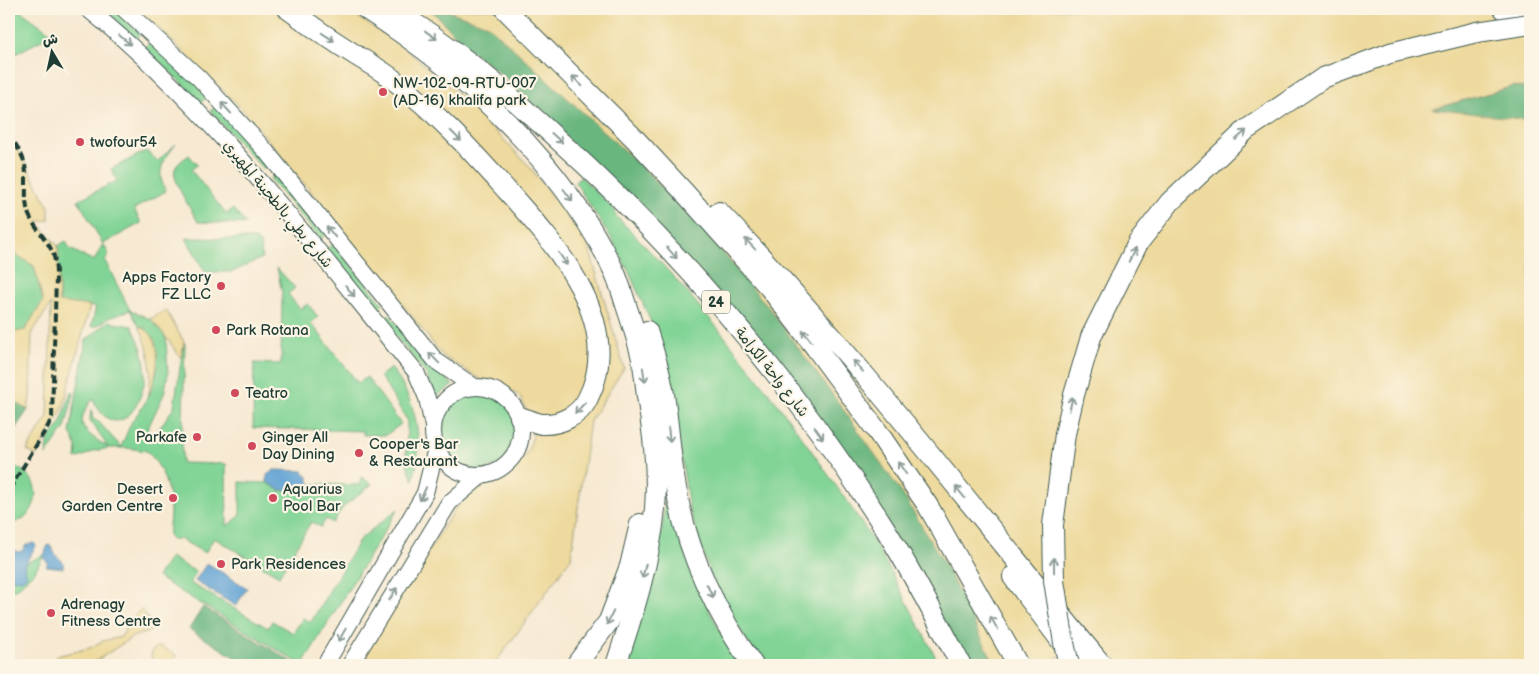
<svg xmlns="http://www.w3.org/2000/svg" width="1539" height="674" viewBox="0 0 1539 674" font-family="'Balsamiq Sans','Playpen Sans Arabic',sans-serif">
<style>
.green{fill:#82d496;stroke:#508865}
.forest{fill:#69b67f;stroke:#447a5a}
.sand{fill:#eeda9e;stroke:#868c69}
.water{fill:#5fa2d4;stroke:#3f7084}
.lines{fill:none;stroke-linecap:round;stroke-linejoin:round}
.secondary-casing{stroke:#3f574c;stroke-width:18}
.highway-casing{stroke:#3f574c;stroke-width:22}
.secondary{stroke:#fff;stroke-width:16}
.highway{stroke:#fff;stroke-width:20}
.rail{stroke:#1f3d34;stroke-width:4;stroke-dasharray:8 4;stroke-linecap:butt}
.highway-bridge-casing{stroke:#3f574c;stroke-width:22;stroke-linecap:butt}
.highway-bridge{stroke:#fff;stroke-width:20}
.oneway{stroke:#8f9e9a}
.poi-dot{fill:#d1495b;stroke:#fcf5e5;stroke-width:2}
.labels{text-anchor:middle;stroke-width:4.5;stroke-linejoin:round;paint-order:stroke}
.shield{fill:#fcf5e5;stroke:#617469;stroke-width:1}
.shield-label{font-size:14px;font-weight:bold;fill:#1f3d34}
.poi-label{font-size:15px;fill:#1f3d34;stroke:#fcf5e5;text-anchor:start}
.street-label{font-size:15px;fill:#1f3d34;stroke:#fcf5e5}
</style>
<rect width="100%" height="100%" fill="#fcf5e5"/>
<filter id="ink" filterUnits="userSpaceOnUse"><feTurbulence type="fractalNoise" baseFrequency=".02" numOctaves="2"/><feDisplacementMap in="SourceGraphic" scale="10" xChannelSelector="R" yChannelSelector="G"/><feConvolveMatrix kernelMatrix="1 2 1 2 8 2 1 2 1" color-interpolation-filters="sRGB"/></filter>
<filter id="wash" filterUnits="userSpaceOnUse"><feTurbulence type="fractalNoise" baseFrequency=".0096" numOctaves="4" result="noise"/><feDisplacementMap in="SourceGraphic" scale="20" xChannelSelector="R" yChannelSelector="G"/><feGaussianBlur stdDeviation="1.12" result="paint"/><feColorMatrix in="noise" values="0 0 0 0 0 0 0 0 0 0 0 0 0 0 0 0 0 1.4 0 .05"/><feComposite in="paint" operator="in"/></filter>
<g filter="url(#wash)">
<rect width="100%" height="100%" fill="#f7e9d2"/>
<path class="green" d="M 18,9 L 51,33 L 38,42 L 9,57 L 9,18 Z
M 99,9 L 112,9 L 141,33 L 135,40 Z
M 151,41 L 208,95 L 201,102 L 145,48 Z
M 217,106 L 269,163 L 263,169 L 210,111 Z
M 176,144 C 163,161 155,171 166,191 L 134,209 L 141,223 L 103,244 L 109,254 L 105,261 L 130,310 L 150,319 L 161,329 L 166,339 L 168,374 L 164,394 L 147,430 L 152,439 L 174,407 L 184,342 L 185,344 L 182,463 L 226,464 L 227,526 L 240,516 L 240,482 L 268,483 L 280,490 L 305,490 L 309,484 L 360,485 L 361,477 L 372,484 L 342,508 L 333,523 L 326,519 L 321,527 L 311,522 L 279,576 L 214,538 L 205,553 L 180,539 L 170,539 C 167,531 170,522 170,512 C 170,490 163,467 147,451 L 127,448 L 109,448 L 95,451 L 76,459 L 77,448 L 70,432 L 86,340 L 110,320 L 113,323 L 132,326 C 140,342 147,359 145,378 C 141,411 114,444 93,399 C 72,425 84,432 108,447 L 90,420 L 91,409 L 93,419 L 98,421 L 121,447 L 131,423 L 145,403 L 157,372 L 145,328 L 139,326 L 130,310 L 109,318 L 97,326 L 91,327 L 96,307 L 59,303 L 58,246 L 66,241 L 70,249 L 94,261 L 103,244 L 78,200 L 117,181 L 111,169 L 146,151 L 158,161 Z
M 189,155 L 197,165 L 191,170 L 226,214 L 233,209 L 246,224 L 198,222 C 192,211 171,180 175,169 C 177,163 184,159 189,155 Z
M 277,174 L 327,234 L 320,239 L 270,179 Z
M 581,177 L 616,211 L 615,215 C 690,290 757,373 818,460 C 840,492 864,524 883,558 C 903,593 921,630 940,665 L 764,665 L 746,640 L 712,580 L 689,508 L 678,435 L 661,349 L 651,322 L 628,270 L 613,241 L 575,182 Z
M 186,238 L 255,239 L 260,243 L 262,258 L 232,272 L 205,272 Z
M 334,243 L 383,304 L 376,310 L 327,249 Z
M 9,250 L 34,266 L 43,301 L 25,330 L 9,333 Z
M 277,268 L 295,288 L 288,294 L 300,309 L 308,304 L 318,317 L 311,323 L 358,383 L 367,377 L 401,424 L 386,435 L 363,435 L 363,431 L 253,428 L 254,363 L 281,364 L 282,293 Z
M 389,314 L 433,368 L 453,385 L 435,397 L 426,374 L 382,319 Z
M 391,368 C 416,400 425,440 413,480 L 406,461 L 407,420 L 380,376 Z
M439 431a39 39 0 1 1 78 0a39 39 0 1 1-78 0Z
M 71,392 L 74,393 L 65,428 L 46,455 L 49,438 L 60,425 Z
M 9,466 C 45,471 44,518 9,524 Z
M 665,497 C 685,559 705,611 741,665 L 625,665 C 643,608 662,558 665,497 Z
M 398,509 L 302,665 L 157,577 L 170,557 L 196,572 L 190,583 L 268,628 L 272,621 L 293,633 L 303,618 L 311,622 L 360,539 Z
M 44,555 L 35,571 L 19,587 L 9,592 L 9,579 L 13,579 L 26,572 L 24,568 L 25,563 Z"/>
<path class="forest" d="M 430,9 L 443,9 L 488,25 L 640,165 L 703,229 L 770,309 L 846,413 L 904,496 L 947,568 L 995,665 L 959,665 L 891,533 L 710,283 L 509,80 L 467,48 Z
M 1514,86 L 1530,88 L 1530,120 L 1430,110 Z
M 9,398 L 28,410 L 9,438 Z
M 203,607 L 297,665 L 247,665 L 189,629 Z"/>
<path class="sand" d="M 136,9 L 346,9 L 403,47 L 466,101 L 529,166 L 588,245 L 624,368 L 590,421 L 571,558 L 494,665 L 358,665 L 456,507 L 479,488 L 496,481 L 517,467 L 527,453 L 533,436 L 525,406 L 520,397 L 510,389 L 497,383 L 483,381 L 443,356 L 369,262 L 245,112 L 161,30 Z
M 402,9 L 430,9 L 467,48 L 407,11 Z
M 443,9 L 1530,9 L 1530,88 L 1514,86 L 1432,109 L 1530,120 L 1530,665 L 1114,665 L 1091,639 L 1044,665 L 995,665 L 947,568 L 904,496 L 846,413 L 770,309 L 703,229 L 640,165 L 488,25 Z
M 9,133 L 49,207 L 49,220 L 37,222 L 58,246 L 59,302 L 90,306 L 63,408 L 36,456 L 27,450 L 48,416 L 51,304 L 32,333 L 30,398 L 28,410 L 9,398 L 9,333 L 25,330 L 43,301 L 34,266 L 9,250 L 9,209 L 16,184 L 14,164 L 9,152 Z
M 166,310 L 184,342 L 181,358 C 171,345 162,330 150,319 Z
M 139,326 C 166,336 158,374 149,395 C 152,368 151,351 139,326 Z
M 141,609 L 152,625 L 149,632 L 134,636 L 90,665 L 63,665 L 56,656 L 90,648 L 102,641 L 121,637 L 125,631 L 125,625 Z
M 157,647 L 162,647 L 177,656 L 172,663 L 176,665 L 157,665 L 151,657 L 152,651 Z"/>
<path class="water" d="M 274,470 L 303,471 L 308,477 L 310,483 L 306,490 L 280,490 L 267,482 L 267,475 Z
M 34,543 L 36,546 L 24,566 L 27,576 L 22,580 L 9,579 L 9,546 L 13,546 L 14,550 L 18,552 L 22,551 L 26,545 Z
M 48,545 L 51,546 L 55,554 L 64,563 L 63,568 L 46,566 L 48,562 L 43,558 Z
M 207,563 L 247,588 L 236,606 L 195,581 Z"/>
</g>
<g filter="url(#ink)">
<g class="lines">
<defs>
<path id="secondary" d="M 88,9 C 215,112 312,245 416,372 L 427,398 L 433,426
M 124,9 L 199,78 L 265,150 L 436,361 L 473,386
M433 431a44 44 0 1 1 88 0a44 44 0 1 1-88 0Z
M 325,665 L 425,493 L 436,448
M 350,665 L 449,503 L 482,475"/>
<path id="highway" d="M 288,9 C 311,26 333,41 357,56 C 370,64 383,71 395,81 C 435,111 470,149 503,186 C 552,241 628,322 587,400 C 579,416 559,425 542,424 C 535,423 527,419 520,417
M 366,9 C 467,74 563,163 615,273 C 619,282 622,293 625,302 C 630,317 635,332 639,347 C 644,362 645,380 647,396 C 653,433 658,470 655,508 C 650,562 633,614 616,665
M 391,9 C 450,43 503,89 554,136 C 682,251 794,385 886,530 C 913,574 937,620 961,665
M 505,9 L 636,140 L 684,192 L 769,287 L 816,348 L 877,431 L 928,506 L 1018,665
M 1504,9 L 1530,9
M 719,212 C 856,355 976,513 1102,665
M 647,331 C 654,352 660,372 664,394 C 669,425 670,457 676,488 C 687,552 716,613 753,665
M 1013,577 L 1079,665
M 576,665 L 609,621 L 630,566 L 640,524"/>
</defs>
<use href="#secondary" class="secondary-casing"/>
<use href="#highway" class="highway-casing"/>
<use href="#secondary" class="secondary"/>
<use href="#highway" class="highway"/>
<path class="rail" d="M 9,133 C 14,143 23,154 25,165 C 28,181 23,199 29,215 C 35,229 46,238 52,251 C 56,260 56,269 56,278 L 52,417 L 48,426 L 9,490"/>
<defs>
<path id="highway-bridge" d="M 1069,665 L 1064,643 L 1054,581 L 1053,525 L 1065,434 L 1074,395 L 1091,337 L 1138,243 L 1170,202 L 1246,130 L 1323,78 L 1390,53 L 1477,32 L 1530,24"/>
</defs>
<use href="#highway-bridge" class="highway-bridge-casing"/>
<use href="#highway-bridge" class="highway-bridge"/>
</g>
<defs><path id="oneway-shaft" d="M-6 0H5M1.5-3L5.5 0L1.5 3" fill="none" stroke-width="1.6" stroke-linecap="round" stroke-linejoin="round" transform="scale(1.25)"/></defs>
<g class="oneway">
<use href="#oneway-shaft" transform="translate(431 35) rotate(36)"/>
<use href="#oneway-shaft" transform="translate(328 37) rotate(33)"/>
<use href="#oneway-shaft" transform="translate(125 40) rotate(40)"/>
<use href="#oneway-shaft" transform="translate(577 81) rotate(-135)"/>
<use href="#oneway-shaft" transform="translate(226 108) rotate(-133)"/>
<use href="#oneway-shaft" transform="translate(1241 135) rotate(-41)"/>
<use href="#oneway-shaft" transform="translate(456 136) rotate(45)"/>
<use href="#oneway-shaft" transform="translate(557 138) rotate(42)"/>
<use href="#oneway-shaft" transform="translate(568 195) rotate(53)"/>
<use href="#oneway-shaft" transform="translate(331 232) rotate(-129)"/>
<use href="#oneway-shaft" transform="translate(750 244) rotate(-134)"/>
<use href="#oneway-shaft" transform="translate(672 253) rotate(48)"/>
<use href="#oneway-shaft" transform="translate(1132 255) rotate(-64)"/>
<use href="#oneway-shaft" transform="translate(563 259) rotate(56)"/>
<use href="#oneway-shaft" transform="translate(350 291) rotate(51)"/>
<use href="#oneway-shaft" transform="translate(807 336) rotate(-128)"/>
<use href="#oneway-shaft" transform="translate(434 358) rotate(-134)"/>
<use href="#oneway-shaft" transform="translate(858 366) rotate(-131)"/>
<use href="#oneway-shaft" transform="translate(644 375) rotate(81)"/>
<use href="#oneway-shaft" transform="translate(1071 404) rotate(-77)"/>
<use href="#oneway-shaft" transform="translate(580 408) rotate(133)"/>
<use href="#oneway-shaft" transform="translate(819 433) rotate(54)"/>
<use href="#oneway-shaft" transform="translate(669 435) rotate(84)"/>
<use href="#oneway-shaft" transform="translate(902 468) rotate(-124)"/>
<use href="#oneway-shaft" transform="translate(960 492) rotate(-129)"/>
<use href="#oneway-shaft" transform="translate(423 494) rotate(115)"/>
<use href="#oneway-shaft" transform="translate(1054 565) rotate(-91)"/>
<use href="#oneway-shaft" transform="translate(644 571) rotate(104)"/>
<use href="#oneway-shaft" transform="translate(710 591) rotate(64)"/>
<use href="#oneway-shaft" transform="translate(393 594) rotate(-59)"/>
<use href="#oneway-shaft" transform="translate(610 618) rotate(116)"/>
<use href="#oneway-shaft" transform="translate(994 623) rotate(-119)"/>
<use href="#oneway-shaft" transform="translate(342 635) rotate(120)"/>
</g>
</g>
<g class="poi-dot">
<circle cx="383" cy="92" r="5"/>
<circle cx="80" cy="142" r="5"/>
<circle cx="221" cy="286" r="5"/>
<circle cx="216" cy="330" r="5"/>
<circle cx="235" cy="393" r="5"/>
<circle cx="197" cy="437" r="5"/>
<circle cx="252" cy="446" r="5"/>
<circle cx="359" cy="453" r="5"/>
<circle cx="173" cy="498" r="5"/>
<circle cx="273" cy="498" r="5"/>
<circle cx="221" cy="564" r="5"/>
<circle cx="51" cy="613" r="5"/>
</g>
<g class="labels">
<rect class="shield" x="702" y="290.5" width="28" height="23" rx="4"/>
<g class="shield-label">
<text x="716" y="307">24</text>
</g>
<g class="poi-label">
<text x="393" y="88">NW-102-09-RTU-007<tspan x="393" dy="17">(AD-16) khalifa park</tspan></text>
<text x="90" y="147">twofour54</text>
<text x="211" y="282" text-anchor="end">Apps Factory<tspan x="211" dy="17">FZ LLC</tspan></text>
<text x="226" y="335">Park Rotana</text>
<text x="245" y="398">Teatro</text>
<text x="187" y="442" text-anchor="end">Parkafe</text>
<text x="262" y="442">Ginger All<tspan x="262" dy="17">Day Dining</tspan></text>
<text x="369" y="449">Cooper's Bar<tspan x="369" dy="17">&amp; Restaurant</tspan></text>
<text x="163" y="494" text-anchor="end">Desert<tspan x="163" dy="17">Garden Centre</tspan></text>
<text x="283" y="494">Aquarius<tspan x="283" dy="17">Pool Bar</tspan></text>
<text x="231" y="569">Park Residences</text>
<text x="61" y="609">Adrenagy<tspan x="61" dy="17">Fitness Centre</tspan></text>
</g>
<g class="street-label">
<text transform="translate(278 204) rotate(50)" y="5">شارع بطي بالطحينة المهيري</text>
<text transform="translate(772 372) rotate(52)" y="5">شارع واحة الكرامة</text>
</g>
</g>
<rect width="1539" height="674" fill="none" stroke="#fcf5e5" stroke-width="30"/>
<g transform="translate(52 52) rotate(351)" stroke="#fcf5e5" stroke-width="4" paint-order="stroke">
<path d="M0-4L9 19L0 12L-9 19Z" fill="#1f3d34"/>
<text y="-8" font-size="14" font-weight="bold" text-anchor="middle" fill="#1f3d34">ش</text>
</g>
</svg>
